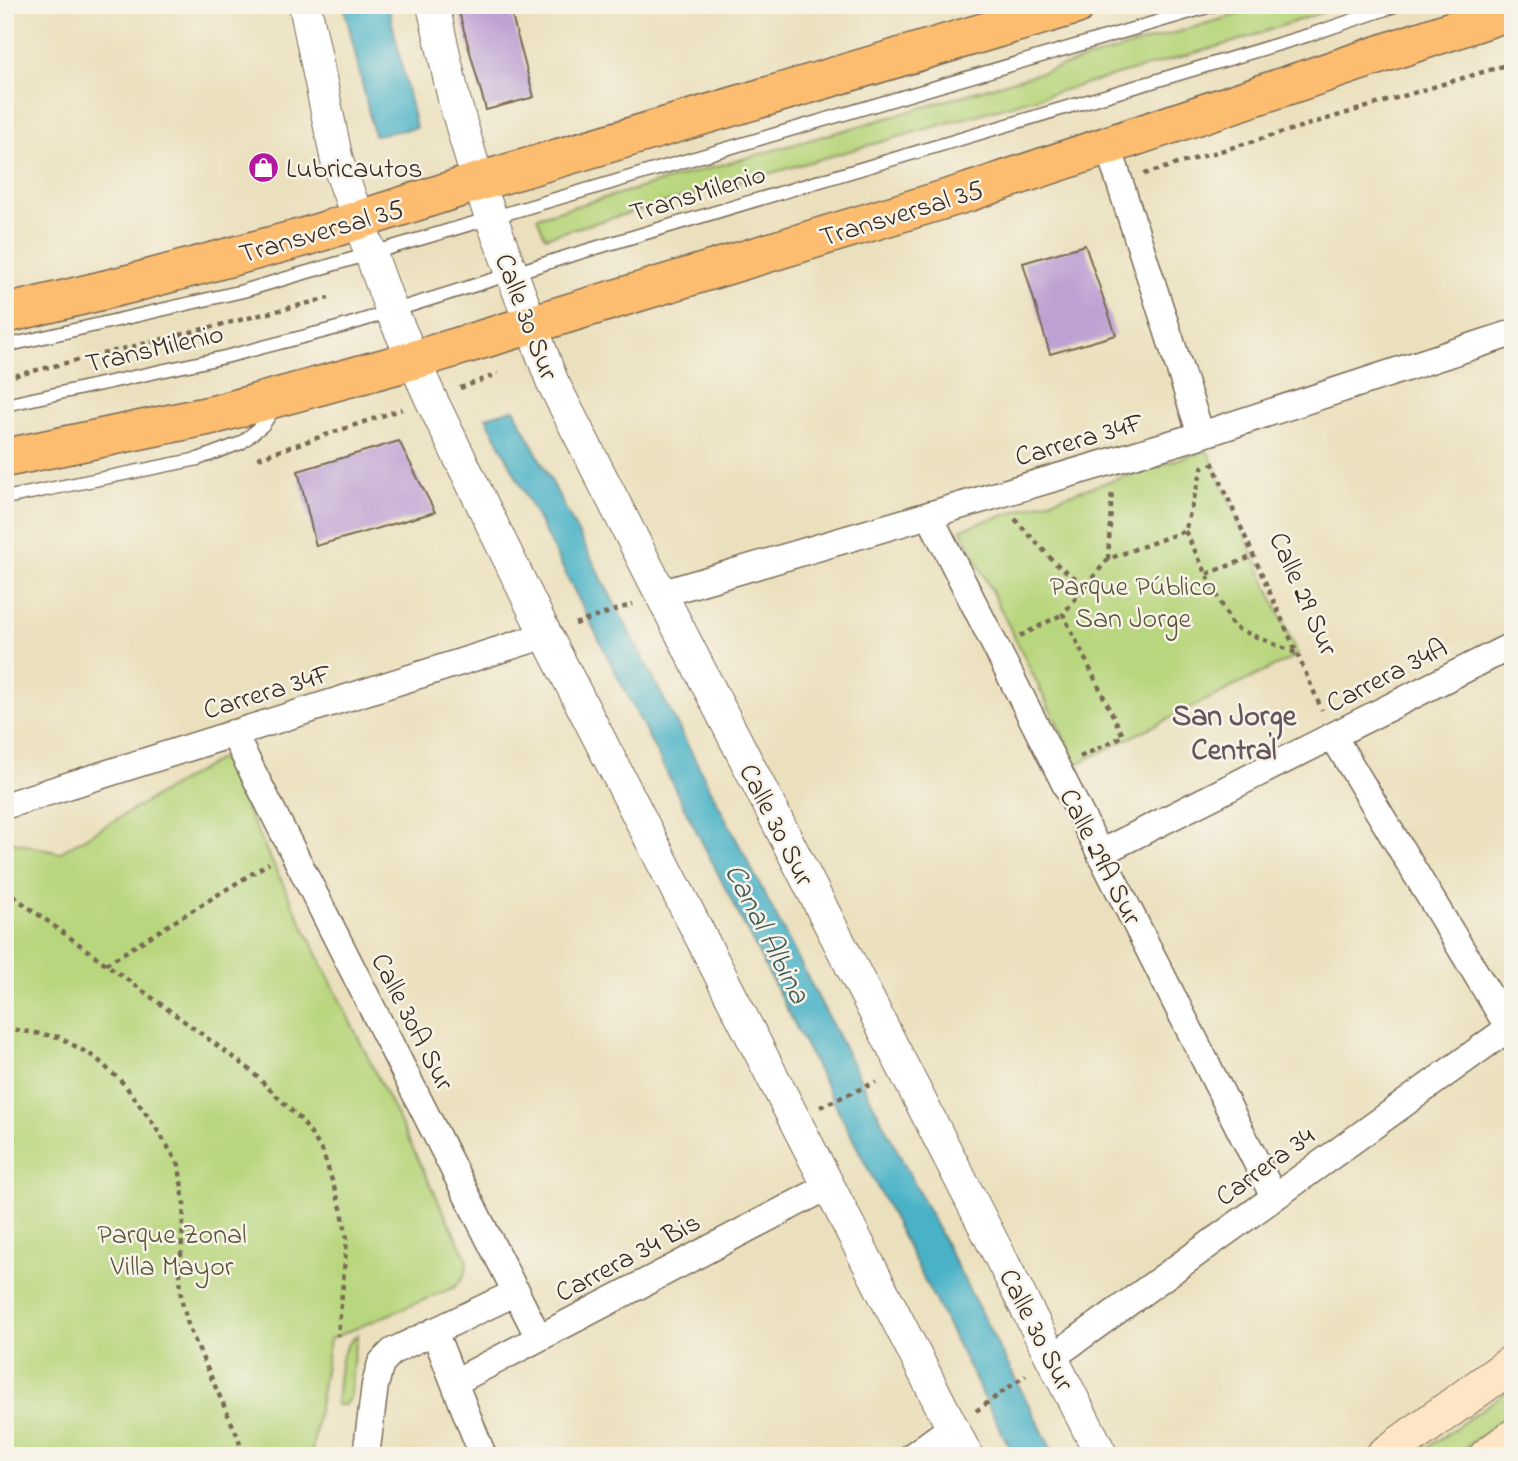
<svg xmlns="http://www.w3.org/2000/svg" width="1518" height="1461" viewBox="0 0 1518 1461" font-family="'Indie Flower',sans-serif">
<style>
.green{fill:#b8d67d;stroke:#7a804e;stroke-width:2}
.water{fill:#49b2c7;stroke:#426e72;stroke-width:2}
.building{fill:#bda1d3}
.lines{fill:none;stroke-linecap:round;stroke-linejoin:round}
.service-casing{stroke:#796a56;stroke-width:15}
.minor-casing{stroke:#796a56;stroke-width:29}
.tertiary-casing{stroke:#796a56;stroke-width:34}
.secondary-casing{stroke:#796a56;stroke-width:39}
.trunk-casing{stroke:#796a56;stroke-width:41}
.path{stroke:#796a56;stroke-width:4.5;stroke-dasharray:5 5;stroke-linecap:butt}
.service{stroke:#fff;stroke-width:12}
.minor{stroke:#fff;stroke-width:26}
.tertiary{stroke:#fff;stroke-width:32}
.secondary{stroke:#fee5c5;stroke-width:37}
.trunk{stroke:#fcbd6f;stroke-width:38}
.labels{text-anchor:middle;stroke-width:5;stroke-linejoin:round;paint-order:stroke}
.poi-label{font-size:28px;fill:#3b2a1e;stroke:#f7f3e8;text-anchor:start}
.street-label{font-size:28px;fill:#3b2a1e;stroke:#f7f3e8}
.park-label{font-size:28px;fill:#5a5536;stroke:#f7f3e8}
.neighbourhood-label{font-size:30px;font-weight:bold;fill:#68545d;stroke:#f7f3e8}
.water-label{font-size:30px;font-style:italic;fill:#405a59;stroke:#f7f3e8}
</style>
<rect width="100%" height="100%" fill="#f7f3e8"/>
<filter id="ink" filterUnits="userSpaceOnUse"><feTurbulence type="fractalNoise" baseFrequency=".0143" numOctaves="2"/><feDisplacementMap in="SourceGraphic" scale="14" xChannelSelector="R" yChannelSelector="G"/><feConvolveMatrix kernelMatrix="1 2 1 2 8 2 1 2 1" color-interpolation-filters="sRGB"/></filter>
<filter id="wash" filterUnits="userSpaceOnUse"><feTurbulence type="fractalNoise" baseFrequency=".00686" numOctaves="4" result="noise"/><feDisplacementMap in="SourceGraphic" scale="28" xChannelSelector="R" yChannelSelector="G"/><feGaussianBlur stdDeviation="1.57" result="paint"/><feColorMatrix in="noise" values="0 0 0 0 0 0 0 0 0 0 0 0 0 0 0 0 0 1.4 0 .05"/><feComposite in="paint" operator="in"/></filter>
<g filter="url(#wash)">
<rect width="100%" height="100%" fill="#ebe0bd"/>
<path class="green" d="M 1269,5 L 1344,5 L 1237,41 L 545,237 L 537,217 L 887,118 Z
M 1207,450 L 1298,655 L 1077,764 L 961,529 Z
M 221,758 L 467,1259 C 468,1271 463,1280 453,1288 L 330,1339 L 311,1456 L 5,1456 L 5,840 L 59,853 Z
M 358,1334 L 354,1352 L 350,1398 L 344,1405 L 336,1405 C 339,1381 336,1350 358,1334 Z
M 1513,1387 L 1513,1413 L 1453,1456 L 1416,1456 Z"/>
<path class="water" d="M 344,5 L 388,5 L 416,128 L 374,135 Z
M 514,409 L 1055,1456 L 1014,1456 L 486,417 Z"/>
<g id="blocks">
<path class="building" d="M 457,5 L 509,5 L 534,97 L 486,110 Z
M 1085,245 L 1116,335 L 1050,354 L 1023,263 Z
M 399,441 L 435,512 L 316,546 L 298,471 Z"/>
</g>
</g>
<g filter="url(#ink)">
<use href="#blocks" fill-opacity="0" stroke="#796a56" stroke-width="2"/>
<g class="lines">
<defs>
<path id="service" d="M 5,346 L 243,291 L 318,269 L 1214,5
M 5,405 L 225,357 L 341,327 L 572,255 L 1309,35 L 1398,5
M 5,498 L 198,459 L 241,443 L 263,425 L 274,409"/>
<path id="minor" d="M 1108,146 L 1201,435
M 929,515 L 1274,1197
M 660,594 L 1201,435 L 1513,333
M 233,733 L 539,1338
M 1333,736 L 1513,1035
M 7,805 L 546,635
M 1100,853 L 1513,645
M 434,1331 L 483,1456
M 1053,1357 L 1513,1025
M 455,1382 L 829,1186
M 366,1456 L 375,1385 L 381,1363 L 393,1351 L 517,1292
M 912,1456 L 952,1427"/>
<path id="tertiary" d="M 305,5 L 337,161 L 392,312 L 431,399 L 546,635 L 967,1456
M 433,5 L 454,99 L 478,182 L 552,381 L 1102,1456"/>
<path id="secondary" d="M 1384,1456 L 1513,1363
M 1488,1456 L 1513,1438"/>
<path id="trunk" d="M 5,314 L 133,283 L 305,237 L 478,182 L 1076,5
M 5,458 L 217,414 L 414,360 L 969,192 L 1513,10"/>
</defs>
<use href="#service" class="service-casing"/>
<use href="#minor" class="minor-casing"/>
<use href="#tertiary" class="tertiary-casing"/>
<use href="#secondary" class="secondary-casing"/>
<use href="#trunk" class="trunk-casing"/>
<path class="path" d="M 1144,174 L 1513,63
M 5,378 L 329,298
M 460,388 L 498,374
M 258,458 L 402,409
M 1212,462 L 1322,710
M 1015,519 L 1055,563 L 1086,586
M 1185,531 L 1233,627 L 1298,654
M 1108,559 L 1112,490
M 1207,574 L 1254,556
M 575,624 L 633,604
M 1020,636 L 1063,614
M 1080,757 L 1123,736 L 1063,614 L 1108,559 L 1185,531 L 1203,465
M 5,890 L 248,1068 L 302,1121 L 322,1150 L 342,1211 L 347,1239 L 338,1336
M 106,964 L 269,863
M 5,1028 L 59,1037 L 96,1058 L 124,1084 L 153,1123 L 179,1165 L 184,1205 L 180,1272 L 181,1298 L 189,1328 L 238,1437 L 243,1456
M 820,1107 L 876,1082
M 976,1411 L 1026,1375"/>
<use href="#service" class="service"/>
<use href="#minor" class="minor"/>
<use href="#tertiary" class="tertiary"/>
<use href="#secondary" class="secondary"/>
<use href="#trunk" class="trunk"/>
</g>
</g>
<defs>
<symbol id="shop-disc" viewBox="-11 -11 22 22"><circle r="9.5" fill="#b5179e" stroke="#f7f3e8"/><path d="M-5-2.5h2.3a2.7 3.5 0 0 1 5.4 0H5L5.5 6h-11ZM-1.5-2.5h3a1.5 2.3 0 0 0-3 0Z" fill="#fff"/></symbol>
</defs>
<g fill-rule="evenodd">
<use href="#shop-disc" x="246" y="150" width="35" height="35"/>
</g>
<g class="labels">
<g class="poi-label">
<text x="286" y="177">Lubricautos</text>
</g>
<g class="street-label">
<text transform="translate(697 192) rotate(-17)" y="10">TransMilenio</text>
<text transform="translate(901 212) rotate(-17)" y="10">Transversal 35</text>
<text transform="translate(321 230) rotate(-16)" y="10">Transversal 35</text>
<text transform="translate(528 316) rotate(69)" y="10">Calle 30 Sur</text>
<text transform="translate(154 347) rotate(-13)" y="10">TransMilenio</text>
<text transform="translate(1079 438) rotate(-16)" y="10">Carrera 34F</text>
<text transform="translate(1305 593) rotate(66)" y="10">Calle 29 Sur</text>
<text transform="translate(1386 674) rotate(-27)" y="10">Carrera 34A</text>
<text transform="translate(267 690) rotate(-17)" y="10">Carrera 34F</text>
<text transform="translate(778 824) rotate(63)" y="10">Calle 30 Sur</text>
<text transform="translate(1102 856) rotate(63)" y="10">Calle 29A Sur</text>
<text transform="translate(414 1021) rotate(63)" y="10">Calle 30A Sur</text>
<text transform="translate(1264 1165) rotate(-36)" y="10">Carrera 34</text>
<text transform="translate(627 1256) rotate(-28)" y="10">Carrera 34 Bis</text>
<text transform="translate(1038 1329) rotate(63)" y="10">Calle 30 Sur</text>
</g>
<g class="park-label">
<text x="1133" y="595">Parque Público<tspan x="1133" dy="32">San Jorge</tspan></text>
<text x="172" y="1243">Parque Zonal<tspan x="172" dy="32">Villa Mayor</tspan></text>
</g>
<g class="neighbourhood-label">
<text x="1234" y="725">San Jorge<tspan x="1234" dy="34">Central</tspan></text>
</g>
<g class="water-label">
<text transform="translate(768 933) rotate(63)" y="10">Canal Albina</text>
</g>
</g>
<rect width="1518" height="1461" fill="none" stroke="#f7f3e8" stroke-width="28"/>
</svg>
